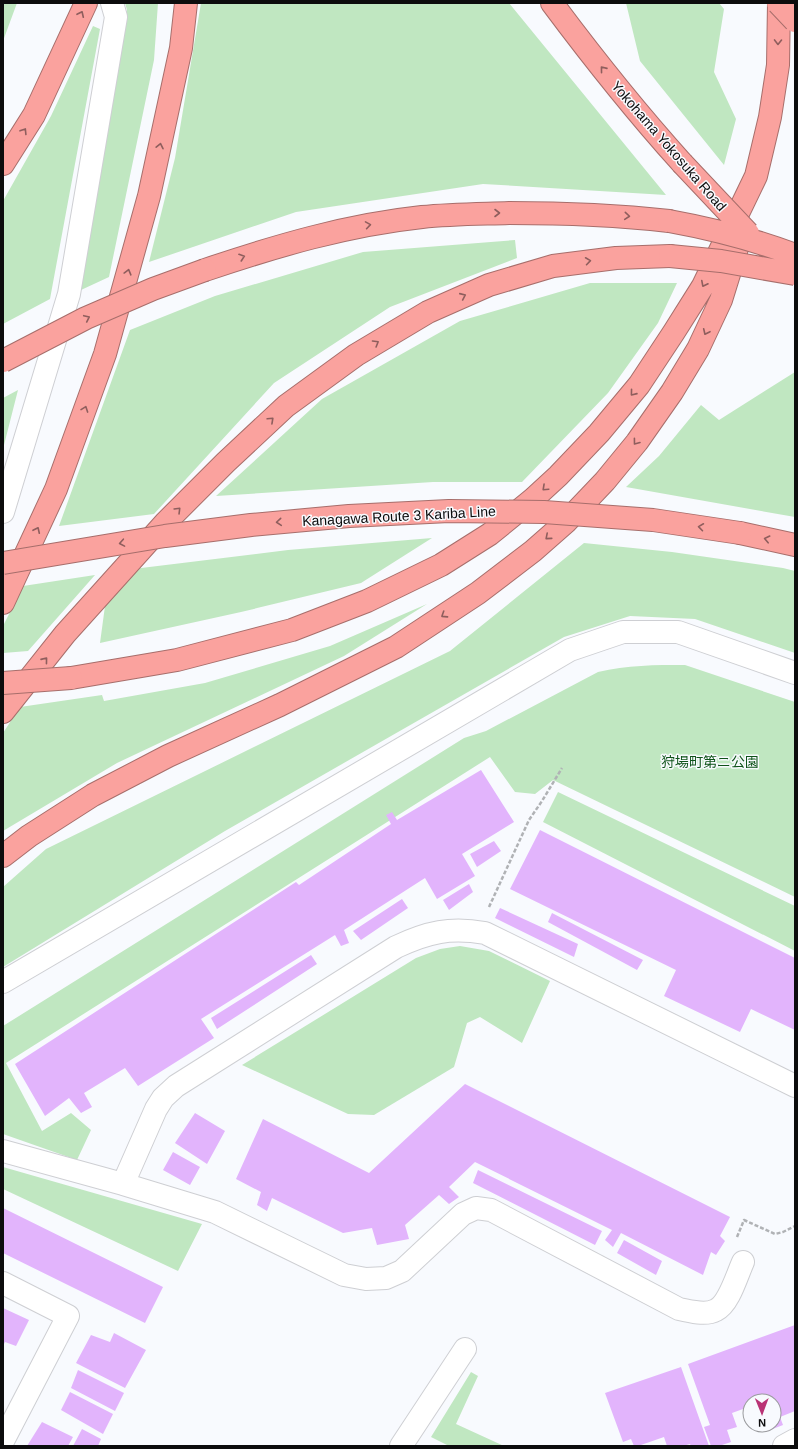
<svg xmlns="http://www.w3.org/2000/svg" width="798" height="1449" viewBox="0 0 798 1449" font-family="Helvetica,'Noto Sans JP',sans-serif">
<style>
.green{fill:#c0e7c1}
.building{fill:#e2b4fc}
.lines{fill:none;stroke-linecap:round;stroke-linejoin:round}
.minor-casing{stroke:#cecfd3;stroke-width:24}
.highway-casing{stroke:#a76e6b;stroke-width:24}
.path{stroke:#b0b2b5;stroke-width:2.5;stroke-dasharray:4 2;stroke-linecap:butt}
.minor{stroke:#fff;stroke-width:22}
.highway{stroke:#faa29e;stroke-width:22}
.highway-bridge-casing{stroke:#a76e6b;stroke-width:24;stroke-linecap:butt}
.highway-bridge{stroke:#faa29e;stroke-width:22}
.oneway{stroke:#8f5e5d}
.labels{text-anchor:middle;stroke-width:3;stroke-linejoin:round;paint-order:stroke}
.street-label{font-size:14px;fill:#0c0c0d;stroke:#f8fafe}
.park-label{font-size:14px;fill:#0e5319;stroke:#f8fafe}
</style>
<rect width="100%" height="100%" fill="#f8fafe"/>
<path class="green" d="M 3,3 L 17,3 L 3,41 Z
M 125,3 L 158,3 L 154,60 L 109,277 L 81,290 L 127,10 Z
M 201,3 L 509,3 L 666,195 L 483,184 L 296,212 L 149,262 L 175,158 Z
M 626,3 L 719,3 L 724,9 L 714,72 L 736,119 L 724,165 L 640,61 Z
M 93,26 L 100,29 L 50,299 L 3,324 L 3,201 L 51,116 Z
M 515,240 L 517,258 L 390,307 L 274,383 L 154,514 L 59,526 L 130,330 L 215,296 L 363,252 Z
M 590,283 L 677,283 L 658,323 L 608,393 L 522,482 L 433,482 L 216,496 L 322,399 L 460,321 Z
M 795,372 L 795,517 L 626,487 L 659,456 L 701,405 L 719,420 Z
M 18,390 L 3,449 L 3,398 Z
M 432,538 L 361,583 L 241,612 L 100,643 L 105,606 L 133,569 L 288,550 Z
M 584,543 L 672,552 L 783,568 L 795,571 L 795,653 L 695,619 L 630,616 L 564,637 L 225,831 L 3,967 L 3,887 L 46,849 L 450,651 Z
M 95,575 L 28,651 L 3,653 L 3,626 L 23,586 Z
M 427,604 L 344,656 L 117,763 L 3,831 L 3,733 L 20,707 L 102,695 L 104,701 L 205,683 L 330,646 Z
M 685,665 L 795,702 L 795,897 L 553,780 L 535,794 L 515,792 L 490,757 L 6,1063 L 42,1131 L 71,1113 L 91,1130 L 77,1160 L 3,1134 L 3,1026 L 464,738 L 486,731 L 598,672 C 627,665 655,665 685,665 Z
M 558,792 L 795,906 L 795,951 L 543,822 Z
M 460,946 L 489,951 L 550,981 L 522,1043 L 480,1017 L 467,1023 L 454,1067 L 374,1115 L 348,1114 L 242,1065 L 416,958 L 440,949 Z
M 3,1167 L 202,1224 L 178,1271 L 3,1189 Z
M 471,1372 L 478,1376 L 456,1424 L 504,1446 L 449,1446 L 431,1437 Z"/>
<path class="building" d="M 481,770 L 514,822 L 462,854 L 475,876 L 437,899 L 425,878 L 344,930 L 349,943 L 341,946 L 335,935 L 201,1019 L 214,1038 L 138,1086 L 125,1068 L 84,1093 L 92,1107 L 81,1113 L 69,1098 L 45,1116 L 15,1064 L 296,882 L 299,885 L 391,824 L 386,815 L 392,812 L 397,820 Z
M 540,830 L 795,958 L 795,1030 L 751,1009 L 740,1032 L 664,996 L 676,970 L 510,889 Z
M 494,841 L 501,851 L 477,867 L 470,854 Z
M 469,884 L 473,892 L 449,910 L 443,900 Z
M 402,899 L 408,908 L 361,940 L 353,931 Z
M 500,908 L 578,944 L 574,957 L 495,918 Z
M 552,913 L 643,960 L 637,970 L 548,922 Z
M 311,955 L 317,964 L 217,1029 L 211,1018 Z
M 465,1084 L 730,1217 L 720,1236 L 725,1241 L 716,1255 L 711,1252 L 703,1275 L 621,1233 L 613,1247 L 605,1240 L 612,1230 L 475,1162 L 449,1187 L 459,1197 L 449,1204 L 439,1195 L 405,1225 L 409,1239 L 377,1245 L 372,1228 L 343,1233 L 272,1198 L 267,1211 L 257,1205 L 261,1192 L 236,1179 L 263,1119 L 369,1173 Z
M 195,1113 L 225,1131 L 207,1164 L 175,1143 Z
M 173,1152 L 200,1167 L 190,1185 L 163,1170 Z
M 478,1170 L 602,1231 L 595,1245 L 473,1183 Z
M 3,1208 L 163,1287 L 145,1323 L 3,1253 Z
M 624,1240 L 662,1261 L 656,1275 L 617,1253 Z
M 3,1308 L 29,1320 L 16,1346 L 5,1342 L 3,1346 Z
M 795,1325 L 795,1411 L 780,1417 L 783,1425 L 765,1432 L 763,1425 L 774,1425 L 774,1401 L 750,1401 L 750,1423 L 748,1424 L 743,1409 L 732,1413 L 737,1427 L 727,1430 L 731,1442 L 719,1446 L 711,1446 L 704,1427 L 710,1425 L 688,1364 Z
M 114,1333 L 146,1350 L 125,1388 L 76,1363 L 91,1335 L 110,1342 Z
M 681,1367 L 709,1446 L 691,1446 L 690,1444 L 683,1446 L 667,1446 L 664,1437 L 638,1446 L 634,1446 L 631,1439 L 623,1442 L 605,1393 Z
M 78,1370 L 124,1393 L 115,1411 L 71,1388 Z
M 70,1392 L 113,1414 L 103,1434 L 61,1410 Z
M 42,1422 L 73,1437 L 68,1446 L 27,1446 Z
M 82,1429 L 101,1439 L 98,1446 L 73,1446 Z"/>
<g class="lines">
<defs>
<path id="minor" d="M 3,512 L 69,294 L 116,17 L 112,3
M 3,982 L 570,650 L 623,632 L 678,632 L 795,673
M 3,1151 L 123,1184 L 215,1212 L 344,1275 L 366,1279 L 386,1278 L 402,1271 L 463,1214 L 476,1208 L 491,1210 L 679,1309 C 690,1311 705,1316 716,1310 C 729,1304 737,1275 743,1262
M 123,1184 L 156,1109 L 163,1098 L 176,1086 L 396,947 C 428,932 450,927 485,933 L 795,1086
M 3,1283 L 68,1316 L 3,1441
M 401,1446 L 465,1349
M 784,1446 L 795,1440"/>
<path id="highway" d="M 552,3 C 593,58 636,112 682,163
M 3,164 L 34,115 L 86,3
M 205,270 C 276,246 347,225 422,217 C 451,214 480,214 509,213 C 563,213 616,215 669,221
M 740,533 L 795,545
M 3,603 L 56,489 L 105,354 L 149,196 L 181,48 L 186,3
M 71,678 L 177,660 L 292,630 L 367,601 L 441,565 L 490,534 L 533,499 L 558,476 L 599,433 L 639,385 L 674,332 L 703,286 L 756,176 L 770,117 L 778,65 L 779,3
M 3,712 L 65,634 L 165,523 L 226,462 L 286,406 L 356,355 L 428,312 L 489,285 L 553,266 L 616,258 L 670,256
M 3,856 L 29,836 L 93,795 L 168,756 L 280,705 L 396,647 L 478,593 L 533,551 L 566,522 L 605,481 L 637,442 L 672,392 L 698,349 L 721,300 L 738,245"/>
</defs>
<use href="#minor" class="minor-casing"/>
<use href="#highway" class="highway-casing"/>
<path class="path" d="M 489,907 L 529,820 L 542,801 L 562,768
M 737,1237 L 744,1220 L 775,1234 L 783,1232 L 795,1226"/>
<use href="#minor" class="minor"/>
<use href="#highway" class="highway"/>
<defs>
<path id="highway-bridge" d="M 778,3 L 795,21
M 682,163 L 748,233
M 669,221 C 713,229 753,239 795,255
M 670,256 L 721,261 L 795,274
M 3,361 L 86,318 L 153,289 L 205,270
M 3,563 L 165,536 L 251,525 L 349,516 L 449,511 L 544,512 L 653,520 L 740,533
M 3,683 L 71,678"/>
</defs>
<use href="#highway-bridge" class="highway-bridge-casing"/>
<use href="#highway-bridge" class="highway-bridge"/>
</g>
<defs><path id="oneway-chevron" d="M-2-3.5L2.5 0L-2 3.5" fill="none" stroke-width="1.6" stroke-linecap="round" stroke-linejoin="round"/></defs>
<g class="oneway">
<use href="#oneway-chevron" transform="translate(81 14) rotate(-65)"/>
<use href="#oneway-chevron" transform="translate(778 42) rotate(91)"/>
<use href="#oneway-chevron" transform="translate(603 69) rotate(-129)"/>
<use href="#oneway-chevron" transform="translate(24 131) rotate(-58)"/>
<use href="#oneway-chevron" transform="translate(160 146) rotate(-78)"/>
<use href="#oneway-chevron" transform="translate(497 213)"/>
<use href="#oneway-chevron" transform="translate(627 216) rotate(5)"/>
<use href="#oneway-chevron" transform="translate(368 225) rotate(-9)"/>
<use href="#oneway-chevron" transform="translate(242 257) rotate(-19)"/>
<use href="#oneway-chevron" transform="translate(588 261) rotate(-8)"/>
<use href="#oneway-chevron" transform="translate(128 272) rotate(-75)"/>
<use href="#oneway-chevron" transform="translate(704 284) rotate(117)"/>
<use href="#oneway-chevron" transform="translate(463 296) rotate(-24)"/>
<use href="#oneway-chevron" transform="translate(87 318) rotate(-25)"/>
<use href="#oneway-chevron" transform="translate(706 332) rotate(115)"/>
<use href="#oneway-chevron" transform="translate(376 343) rotate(-31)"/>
<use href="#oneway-chevron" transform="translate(633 393) rotate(129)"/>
<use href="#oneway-chevron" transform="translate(85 409) rotate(-70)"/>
<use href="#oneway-chevron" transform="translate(271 420) rotate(-43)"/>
<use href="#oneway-chevron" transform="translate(636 442) rotate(127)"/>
<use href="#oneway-chevron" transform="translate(545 488) rotate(137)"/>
<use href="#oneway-chevron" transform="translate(178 510) rotate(-45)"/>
<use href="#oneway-chevron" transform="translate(279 522) rotate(175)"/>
<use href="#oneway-chevron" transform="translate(701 527) rotate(-172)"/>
<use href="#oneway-chevron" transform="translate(37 530) rotate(-65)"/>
<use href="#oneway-chevron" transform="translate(548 537) rotate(139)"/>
<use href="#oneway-chevron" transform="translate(767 539) rotate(-167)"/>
<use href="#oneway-chevron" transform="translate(122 543) rotate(170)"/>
<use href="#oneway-chevron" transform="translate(444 615) rotate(147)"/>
<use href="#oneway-chevron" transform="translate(45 660) rotate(-51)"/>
</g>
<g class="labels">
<g class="street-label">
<text transform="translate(669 146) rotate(49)" y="5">Yokohama Yokosuka Road</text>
<text transform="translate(399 516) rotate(-3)" y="5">Kanagawa Route 3 Kariba Line</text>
</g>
<g class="park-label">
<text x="710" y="767">狩場町第ニ公園</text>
</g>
</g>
<rect width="798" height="1449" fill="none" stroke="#0c0c0d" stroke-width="8"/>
<g transform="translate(762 1413) rotate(179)"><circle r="19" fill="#f8fafe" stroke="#9a9b9e"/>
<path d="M0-3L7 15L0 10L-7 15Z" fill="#b93375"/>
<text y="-6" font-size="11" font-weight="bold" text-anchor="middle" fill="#0c0c0d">N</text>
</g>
</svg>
